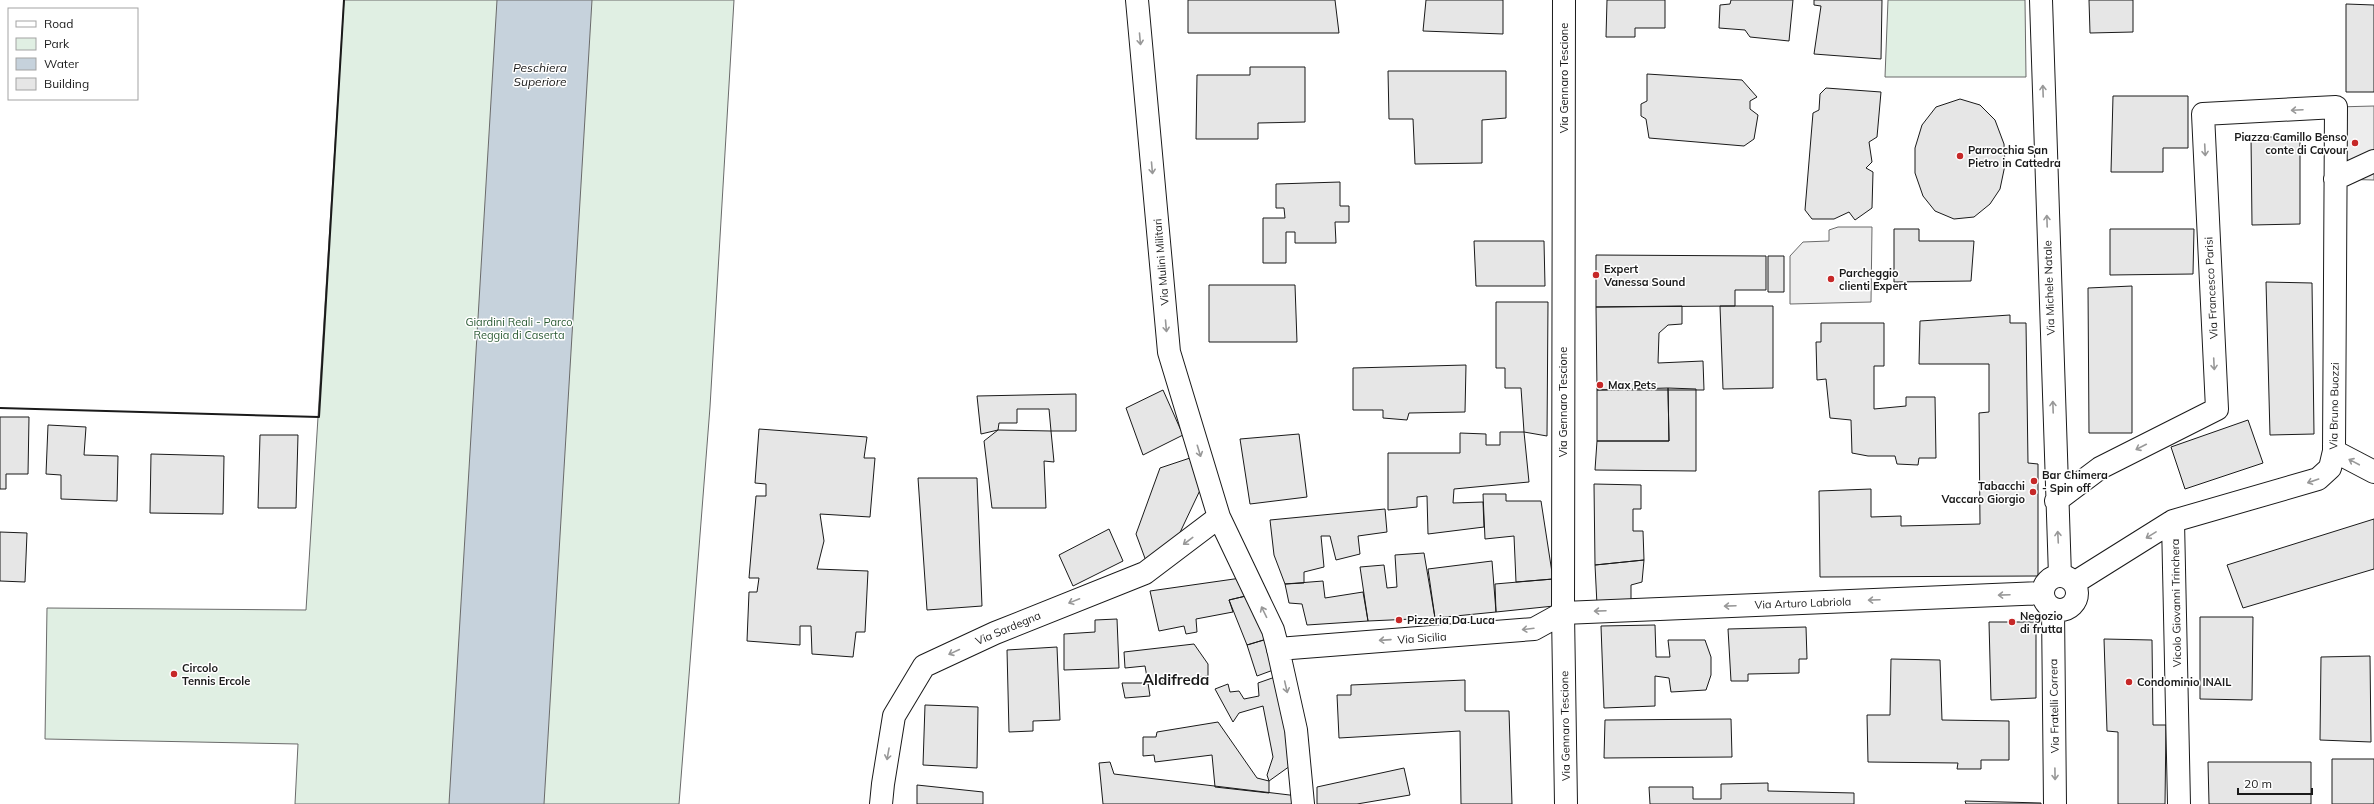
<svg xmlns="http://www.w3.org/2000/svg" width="2374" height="804" viewBox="0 0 2374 804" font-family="Mulish,sans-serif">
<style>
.green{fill:#e0efe3;stroke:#6a6a6a}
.parking{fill:#ededed;stroke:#6a6a6a}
.water{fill:#c6d2dc;stroke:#6a6a6a}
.building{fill:#e6e6e6;stroke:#1a1a1a}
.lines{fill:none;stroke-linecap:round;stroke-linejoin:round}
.street-casing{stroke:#1a1a1a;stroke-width:24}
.secondary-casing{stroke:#1a1a1a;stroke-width:24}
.street{stroke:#fff;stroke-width:22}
.secondary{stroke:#fff;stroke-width:22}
.wall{stroke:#1a1a1a;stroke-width:2}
.oneway{stroke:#989898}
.poi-dot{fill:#c62828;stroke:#fff;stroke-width:1.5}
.labels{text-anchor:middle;stroke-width:3;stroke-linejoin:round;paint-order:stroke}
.street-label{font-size:11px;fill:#1a1a1a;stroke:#fff}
.poi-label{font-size:11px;font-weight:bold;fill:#1a1a1a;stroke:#fff;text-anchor:start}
.park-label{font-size:11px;fill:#2b5a34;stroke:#fff}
.water-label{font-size:12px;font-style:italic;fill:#1a1a1a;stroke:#fff}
.district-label{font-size:15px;font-weight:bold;fill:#1a1a1a;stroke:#fff}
</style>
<rect width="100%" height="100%" fill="#fff"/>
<path class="green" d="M 344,0 L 734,0 L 710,407 L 679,804 L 295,804 L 298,744 L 45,739 L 47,608 L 306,610 Z
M 1888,0 L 2025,0 L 2026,77 L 1885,77 Z"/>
<path class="parking" d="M 2374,106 L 2374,180 L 2335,179 L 2336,107 Z
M 1838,227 L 1872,227 L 1871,302 L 1790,304 L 1790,256 L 1803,242 L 1829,241 L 1829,230 Z"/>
<path class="water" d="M 497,0 L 592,0 L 544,804 L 449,804 Z"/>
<path class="building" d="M 1188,0 L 1335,0 L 1339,33 L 1188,33 Z
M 1426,0 L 1503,0 L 1503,34 L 1423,31 Z
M 1607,0 L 1665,0 L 1665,28 L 1635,28 L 1635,37 L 1606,37 Z
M 1731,0 L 1793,0 L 1789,41 L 1750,37 L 1745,30 L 1719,28 L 1720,5 L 1730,4 Z
M 1814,0 L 1882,0 L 1881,59 L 1814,54 L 1821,6 L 1814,5 Z
M 2089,0 L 2133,0 L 2133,32 L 2090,33 Z
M 2346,4 L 2374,5 L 2374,92 L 2346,92 Z
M 1250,67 L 1305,67 L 1305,122 L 1258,123 L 1258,139 L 1196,139 L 1197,75 L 1250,75 Z
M 1388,71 L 1506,71 L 1506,118 L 1482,120 L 1482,163 L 1415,164 L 1413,119 L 1389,119 Z
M 1647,74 L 1742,80 L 1757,97 L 1750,101 L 1750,109 L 1758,115 L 1754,139 L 1744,146 L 1649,138 L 1646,119 L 1641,116 L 1641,104 L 1647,101 Z
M 1826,88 L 1881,92 L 1877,137 L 1869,142 L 1872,162 L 1866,168 L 1873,172 L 1872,208 L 1855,220 L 1849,212 L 1834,219 L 1812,219 L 1805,210 L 1813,113 L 1819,110 L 1820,94 Z
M 2113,96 L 2188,96 L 2188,148 L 2163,148 L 2163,172 L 2111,172 Z
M 1960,99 L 1980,105 L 1995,120 L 2004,144 L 2005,165 L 2000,189 L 1990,204 L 1974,217 L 1954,219 L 1935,211 L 1923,196 L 1915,173 L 1915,148 L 1922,125 L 1936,107 Z
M 2251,137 L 2300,137 L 2300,224 L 2252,225 Z
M 1340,182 L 1340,206 L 1349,206 L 1349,222 L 1335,222 L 1336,243 L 1295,243 L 1295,232 L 1286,232 L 1286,263 L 1263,263 L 1263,218 L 1285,218 L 1284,208 L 1276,208 L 1276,184 Z
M 1894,229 L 1919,229 L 1919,241 L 1974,241 L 1971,281 L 1894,282 Z
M 2110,229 L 2194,229 L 2193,274 L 2110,275 Z
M 1474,241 L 1544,241 L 1545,286 L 1476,286 Z
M 1596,255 L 1766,256 L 1766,290 L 1735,290 L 1735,306 L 1596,307 Z
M 1768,256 L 1784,256 L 1784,292 L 1768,292 Z
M 2266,282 L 2312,283 L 2314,434 L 2270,435 Z
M 1209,285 L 1295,285 L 1297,342 L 1209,342 Z
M 2132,286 L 2132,433 L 2089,433 L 2088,288 Z
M 1496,302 L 1548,302 L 1547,436 L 1524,432 L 1521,388 L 1505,388 L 1505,368 L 1496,368 Z
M 1682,306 L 1682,324 L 1668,325 L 1659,333 L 1658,363 L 1703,361 L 1704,390 L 1597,390 L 1596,307 Z
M 1720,306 L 1773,306 L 1773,388 L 1723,389 Z
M 2010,315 L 2010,323 L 2026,323 L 2028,463 L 2038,464 L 2038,576 L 1820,577 L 1819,491 L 1871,489 L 1871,517 L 1901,516 L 1901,526 L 1980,524 L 1979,413 L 1989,412 L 1989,364 L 1919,364 L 1920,321 Z
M 1821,323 L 1884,323 L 1884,366 L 1874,366 L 1874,409 L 1906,406 L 1906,397 L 1935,397 L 1936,458 L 1919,458 L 1918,465 L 1897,464 L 1895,456 L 1868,456 L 1852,453 L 1851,420 L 1830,418 L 1826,379 L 1817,380 L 1816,342 L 1821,342 Z
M 1466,365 L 1465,412 L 1409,413 L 1407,420 L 1383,418 L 1383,410 L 1353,410 L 1353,368 Z
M 1668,388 L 1669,441 L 1597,441 L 1597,390 Z
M 1668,388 L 1696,389 L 1696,471 L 1595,470 L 1597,441 L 1669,441 Z
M 1163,390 L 1183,435 L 1143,455 L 1126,408 Z
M 1076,394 L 1076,431 L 1051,431 L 1049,409 L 1017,409 L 1017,423 L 999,423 L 998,430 L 981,434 L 977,396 Z
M 0,417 L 29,417 L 28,474 L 6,474 L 6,489 L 0,489 Z
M 2248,420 L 2263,463 L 2185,489 L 2171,447 Z
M 48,425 L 86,427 L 84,455 L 118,456 L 117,501 L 61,499 L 61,475 L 46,474 Z
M 759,429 L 867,437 L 864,458 L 875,458 L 870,517 L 820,514 L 824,541 L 817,569 L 868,571 L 865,632 L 856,632 L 853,657 L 812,654 L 811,626 L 800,626 L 800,645 L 747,641 L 749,592 L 757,592 L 759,578 L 749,578 L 756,496 L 766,496 L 766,484 L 755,483 Z
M 998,430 L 1051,431 L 1054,462 L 1044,461 L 1046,508 L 992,508 L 984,441 Z
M 1500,432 L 1524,432 L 1529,482 L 1454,489 L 1453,503 L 1483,502 L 1484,527 L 1428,534 L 1427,496 L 1417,497 L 1417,507 L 1388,510 L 1388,453 L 1460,453 L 1460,433 L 1486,434 L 1486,445 L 1500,445 Z
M 1299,434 L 1307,497 L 1250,504 L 1240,439 Z
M 260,435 L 298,435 L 296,508 L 258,508 Z
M 151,454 L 224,456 L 223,514 L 150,513 Z
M 1190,458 L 1202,486 L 1175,543 L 1146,561 L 1136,534 L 1160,468 Z
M 918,478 L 977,478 L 982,606 L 927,610 Z
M 1594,484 L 1641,485 L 1641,509 L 1633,509 L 1633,531 L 1643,531 L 1644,560 L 1595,565 Z
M 1483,494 L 1506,494 L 1506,501 L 1541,501 L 1553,579 L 1516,582 L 1514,536 L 1485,539 Z
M 1385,509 L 1387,532 L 1358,536 L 1360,554 L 1336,560 L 1330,536 L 1321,536 L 1324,567 L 1304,572 L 1304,583 L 1285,584 L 1274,555 L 1270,520 Z
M 2374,519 L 2374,569 L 2243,608 L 2227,565 Z
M 1109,529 L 1123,561 L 1073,586 L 1059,555 Z
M 0,532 L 27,533 L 25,582 L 0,581 Z
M 1424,553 L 1435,618 L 1368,621 L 1360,567 L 1384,565 L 1387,588 L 1397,587 L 1395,555 Z
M 1644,560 L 1642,582 L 1631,585 L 1631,602 L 1597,605 L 1595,565 Z
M 1492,561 L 1496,612 L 1435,618 L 1428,569 Z
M 1241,578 L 1250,595 L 1229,600 L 1233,612 L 1196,619 L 1197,632 L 1186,634 L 1184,626 L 1159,631 L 1150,591 Z
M 1553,579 L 1554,606 L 1496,612 L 1495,584 Z
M 1323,581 L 1325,598 L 1363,592 L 1368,621 L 1307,625 L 1302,604 L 1289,603 L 1285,584 Z
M 1250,595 L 1267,639 L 1247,645 L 1229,600 Z
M 2200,617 L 2253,617 L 2252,700 L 2200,699 Z
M 1117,619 L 1119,668 L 1064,670 L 1064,634 L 1095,632 L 1095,620 Z
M 1989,622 L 2036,622 L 2036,698 L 1991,700 Z
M 1655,625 L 1656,657 L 1670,657 L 1668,640 L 1705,640 L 1711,657 L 1711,675 L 1706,690 L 1671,692 L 1669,678 L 1655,676 L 1655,706 L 1604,708 L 1601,626 Z
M 1806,627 L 1807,659 L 1799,659 L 1799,673 L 1748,674 L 1748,681 L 1731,681 L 1728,629 Z
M 1267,639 L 1276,669 L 1257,676 L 1247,645 Z
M 2104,639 L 2152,640 L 2153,725 L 2166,725 L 2165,804 L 2118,804 L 2118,732 L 2107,731 Z
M 1194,644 L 1208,664 L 1208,676 L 1148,683 L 1145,666 L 1125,668 L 1124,652 Z
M 1057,647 L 1060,720 L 1033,721 L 1033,731 L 1009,732 L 1007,650 Z
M 2370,656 L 2371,742 L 2320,740 L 2321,657 Z
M 1891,659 L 1940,660 L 1942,720 L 2009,721 L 2009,760 L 1981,760 L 1981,769 L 1957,769 L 1958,763 L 1868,762 L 1867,715 L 1890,715 Z
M 1278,676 L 1290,766 L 1269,781 L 1267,775 L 1273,757 L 1263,706 L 1239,713 L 1233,722 L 1215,689 L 1228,684 L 1230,692 L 1239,691 L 1244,699 L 1259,696 L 1258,683 Z
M 1465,680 L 1465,711 L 1509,711 L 1512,804 L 1461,804 L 1460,731 L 1339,738 L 1337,695 L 1351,695 L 1351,685 Z
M 1122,683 L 1148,683 L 1150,696 L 1125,698 Z
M 925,705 L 978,707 L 977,768 L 923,765 Z
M 1731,719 L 1732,757 L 1604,758 L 1605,720 Z
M 1218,722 L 1257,778 L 1269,781 L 1269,793 L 1215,787 L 1212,755 L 1155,762 L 1154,755 L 1143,756 L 1143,737 L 1156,737 L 1157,732 Z
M 2332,759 L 2374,759 L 2374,804 L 2332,804 Z
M 1110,762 L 1114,774 L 1298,796 L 1298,804 L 1103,804 L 1099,763 Z
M 2208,762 L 2311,762 L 2311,804 L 2209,804 Z
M 1404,768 L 1410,795 L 1357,804 L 1317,804 L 1317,787 Z
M 1768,783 L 1768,791 L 1854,793 L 1854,804 L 1650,804 L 1649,787 L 1693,787 L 1693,799 L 1721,799 L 1721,784 Z
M 917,785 L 983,792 L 983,804 L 917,804 Z
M 1965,801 L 2041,803 L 2041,804 L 1966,804 Z"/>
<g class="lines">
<defs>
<path id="street" d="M 1137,0 L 1169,352 L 1219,517 L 1273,630 L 1278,649
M 2041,0 L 2060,576
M 2335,179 L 2374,161
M 2334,451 L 2374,472
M 2056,501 L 2100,468 L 2217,409 L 2203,114 L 2336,107 L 2334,451 L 2330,468 L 2318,479 L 2173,521 L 2074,583
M 2173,521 L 2179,804
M2043 593a17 17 0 1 1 34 0a17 17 0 1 1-34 0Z
M 2053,609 L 2055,804
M 1563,613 L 2043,593
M 881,804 L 883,784 L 894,716 L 924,666 L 995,633 L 1145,573 L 1219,517"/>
<path id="secondary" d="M 1564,0 L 1563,613 L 1566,804
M 1303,804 L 1296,730 L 1278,649 L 1534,629 L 1563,613"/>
</defs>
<use href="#street" class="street-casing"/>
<use href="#secondary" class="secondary-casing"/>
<use href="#street" class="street"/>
<use href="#secondary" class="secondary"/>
<path class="wall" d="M 0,408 L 319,417 L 344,0"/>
</g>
<defs><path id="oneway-shaft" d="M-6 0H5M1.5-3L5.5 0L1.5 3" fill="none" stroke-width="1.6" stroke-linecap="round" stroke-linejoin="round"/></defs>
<g class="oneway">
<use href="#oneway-shaft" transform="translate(1140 39) rotate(85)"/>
<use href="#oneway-shaft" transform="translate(2043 91) rotate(-92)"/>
<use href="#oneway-shaft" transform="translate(2297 110) rotate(177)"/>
<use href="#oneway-shaft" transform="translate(2205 150) rotate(87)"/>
<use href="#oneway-shaft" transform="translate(1152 168) rotate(85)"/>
<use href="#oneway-shaft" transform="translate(2047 221) rotate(-92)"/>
<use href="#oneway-shaft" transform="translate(1166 326) rotate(85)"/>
<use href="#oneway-shaft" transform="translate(2214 364) rotate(87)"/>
<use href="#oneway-shaft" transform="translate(2053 407) rotate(-92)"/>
<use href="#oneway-shaft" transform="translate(2141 447) rotate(153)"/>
<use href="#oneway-shaft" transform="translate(1199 451) rotate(73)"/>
<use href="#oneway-shaft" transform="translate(2354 462) rotate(-152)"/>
<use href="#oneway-shaft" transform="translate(2313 481) rotate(161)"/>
<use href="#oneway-shaft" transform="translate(2151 535) rotate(148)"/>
<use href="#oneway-shaft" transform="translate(2058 537) rotate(-93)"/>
<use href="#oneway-shaft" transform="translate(1188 541) rotate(143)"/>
<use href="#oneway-shaft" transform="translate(2004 595) rotate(178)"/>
<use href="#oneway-shaft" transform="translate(1874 600) rotate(178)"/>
<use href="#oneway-shaft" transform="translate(1074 601) rotate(158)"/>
<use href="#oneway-shaft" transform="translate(1730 606) rotate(178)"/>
<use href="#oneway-shaft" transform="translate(1600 611) rotate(178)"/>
<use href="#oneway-shaft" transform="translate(1264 612) rotate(-116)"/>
<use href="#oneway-shaft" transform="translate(1528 629) rotate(173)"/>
<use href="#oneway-shaft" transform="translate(1385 640) rotate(176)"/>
<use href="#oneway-shaft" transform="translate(954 652) rotate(155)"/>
<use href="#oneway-shaft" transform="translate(1286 687) rotate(77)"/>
<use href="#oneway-shaft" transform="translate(888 754) rotate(100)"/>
<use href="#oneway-shaft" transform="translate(2055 774) rotate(89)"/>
</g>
<g class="poi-dot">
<circle cx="2355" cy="143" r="4"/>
<circle cx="1960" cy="156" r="4"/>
<circle cx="1596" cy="275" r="4"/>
<circle cx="1831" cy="279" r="4"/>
<circle cx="1600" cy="385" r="4"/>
<circle cx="2034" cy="481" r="4"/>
<circle cx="2033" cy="492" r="4"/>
<circle cx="1399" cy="620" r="4"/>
<circle cx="2012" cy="622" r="4"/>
<circle cx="174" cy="674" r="4"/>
<circle cx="2129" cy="682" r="4"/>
</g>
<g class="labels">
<g class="street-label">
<text transform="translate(1564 78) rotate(-90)" y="4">Via Gennaro Tescione</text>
<text transform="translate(1161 262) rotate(-95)" y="4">Via Mulini Militari</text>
<text transform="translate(2049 288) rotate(-92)" y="4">Via Michele Natale</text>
<text transform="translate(2211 288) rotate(-93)" y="4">Via Francesco Parisi</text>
<text transform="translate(1563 402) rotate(-90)" y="4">Via Gennaro Tescione</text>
<text transform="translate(2334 406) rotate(-89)" y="4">Via Bruno Buozzi</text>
<text transform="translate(1803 603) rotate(-2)" y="4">Via Arturo Labriola</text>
<text transform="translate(2176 603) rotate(-91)" y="4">Vicolo Giovanni Trinchera</text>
<text transform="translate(1008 628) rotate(-23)" y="4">Via Sardegna</text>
<text transform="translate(1422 638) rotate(-4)" y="4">Via Sicilia</text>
<text transform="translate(2054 706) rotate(-91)" y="4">Via Fratelli Correra</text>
<text transform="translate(1565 726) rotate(-91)" y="4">Via Gennaro Tescione</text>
</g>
<g class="poi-label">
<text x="2347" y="141" text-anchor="end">Piazza Camillo Benso<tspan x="2347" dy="13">conte di Cavour</tspan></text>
<text x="1968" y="154">Parrocchia San<tspan x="1968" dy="13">Pietro in Cattedra</tspan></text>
<text x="1604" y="273">Expert<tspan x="1604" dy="13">Vanessa Sound</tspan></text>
<text x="1839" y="277">Parcheggio<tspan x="1839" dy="13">clienti Expert</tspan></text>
<text x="1608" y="389">Max Pets</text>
<text x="2042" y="479">Bar Chimera<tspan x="2042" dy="13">- Spin off</tspan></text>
<text x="2025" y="490" text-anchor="end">Tabacchi<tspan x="2025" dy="13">Vaccaro Giorgio</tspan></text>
<text x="2020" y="620">Negozio<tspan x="2020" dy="13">di frutta</tspan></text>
<text x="1407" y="624">Pizzeria Da Luca</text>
<text x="182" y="672">Circolo<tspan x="182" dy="13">Tennis Ercole</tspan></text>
<text x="2137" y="686">Condominio INAIL</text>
</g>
<g class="park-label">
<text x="519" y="326">Giardini Reali - Parco<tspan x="519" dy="13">Reggia di Caserta</tspan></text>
</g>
<g class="water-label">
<text x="540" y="72">Peschiera<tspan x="540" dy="14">Superiore</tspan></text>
</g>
<g class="district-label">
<text x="1176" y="685">Aldifreda</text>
</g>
</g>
<rect x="8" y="8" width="130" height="92" fill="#ffffff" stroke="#a3a3a3"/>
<rect x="16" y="21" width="20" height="6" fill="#ffffff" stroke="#a3a3a3"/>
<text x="44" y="28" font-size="12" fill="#1a1a1a">Road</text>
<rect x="16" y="38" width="20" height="12" fill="#e0efe3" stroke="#a3a3a3"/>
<text x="44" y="48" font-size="12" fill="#1a1a1a">Park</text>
<rect x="16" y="58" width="20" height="12" fill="#c6d2dc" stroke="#a3a3a3"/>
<text x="44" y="68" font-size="12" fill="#1a1a1a">Water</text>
<rect x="16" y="78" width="20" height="12" fill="#e6e6e6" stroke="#a3a3a3"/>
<text x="44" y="88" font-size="12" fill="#1a1a1a">Building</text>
<path d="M2238 788v6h74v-6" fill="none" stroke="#1a1a1a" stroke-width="2"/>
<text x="2244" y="788" font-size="12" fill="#1a1a1a" stroke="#ffffff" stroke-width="3" paint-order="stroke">20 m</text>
</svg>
